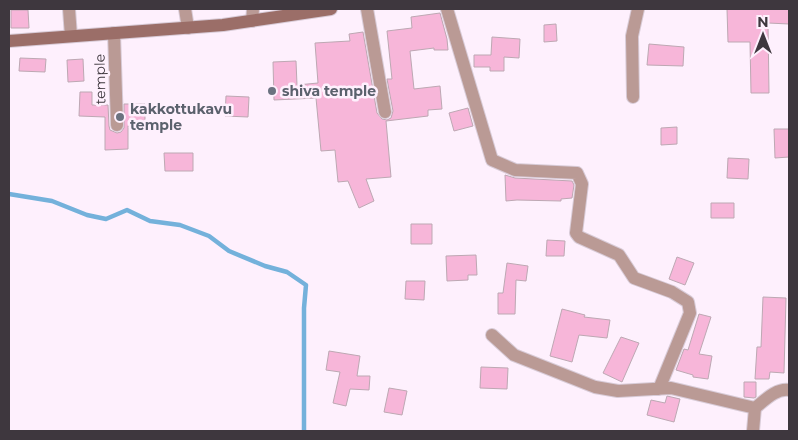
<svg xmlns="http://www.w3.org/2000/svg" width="798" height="440" viewBox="0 0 798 440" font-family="Montserrat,sans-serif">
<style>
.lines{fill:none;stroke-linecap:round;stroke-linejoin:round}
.stream{stroke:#74b1db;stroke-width:4.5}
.building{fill:#f7b6d9;stroke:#bda8b3}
.minor-casing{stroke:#d8cbd7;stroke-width:14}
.secondary-casing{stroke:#d8cbd7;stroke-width:14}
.minor{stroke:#ba9a95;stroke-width:12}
.secondary{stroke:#9b6e68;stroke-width:12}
.worship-dot{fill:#6b7280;stroke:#fef0fd;stroke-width:2}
.labels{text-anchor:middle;stroke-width:5;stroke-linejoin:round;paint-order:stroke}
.street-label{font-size:14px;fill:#3e373e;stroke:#fef0fd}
.worship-label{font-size:14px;font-weight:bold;fill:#5b616d;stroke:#fef0fd;text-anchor:start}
</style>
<rect width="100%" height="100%" fill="#fef0fd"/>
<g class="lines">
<path class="stream" d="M 9,194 L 52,201 L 87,215 L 106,219 L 127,210 L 150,221 L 180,225 L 209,236 L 229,251 L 265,266 L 287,272 L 306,285 L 304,308 L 304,431"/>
</g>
<path class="building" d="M 727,9 L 789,9 L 789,24 L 768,23 L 769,93 L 751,93 L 750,42 L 728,42 Z
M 11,10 L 28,10 L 29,28 L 11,28 Z
M 440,13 L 447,39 L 448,50 L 434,50 L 434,48 L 410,51 L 414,89 L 440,86 L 442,109 L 428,110 L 428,116 L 386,121 L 391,177 L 366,179 L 374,201 L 359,208 L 348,181 L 338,182 L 335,150 L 321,151 L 316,98 L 274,100 L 273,62 L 296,61 L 297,85 L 318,83 L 315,43 L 350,41 L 349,34 L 363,32 L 377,113 L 382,119 L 387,120 L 391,118 L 393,111 L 387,79 L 392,79 L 387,31 L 412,28 L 411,17 Z
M 556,24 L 557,41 L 544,42 L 544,25 Z
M 492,37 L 520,39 L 519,58 L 504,57 L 504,71 L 490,71 L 490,67 L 474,67 L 474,55 L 491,55 Z
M 649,44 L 684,47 L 683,66 L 647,65 Z
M 20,58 L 46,59 L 45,72 L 19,71 Z
M 83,59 L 84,81 L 68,82 L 67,60 Z
M 80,92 L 92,92 L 92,105 L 108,105 L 109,126 L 110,130 L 117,133 L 121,132 L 124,128 L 124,104 L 145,104 L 145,126 L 128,126 L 128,149 L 105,150 L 105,117 L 79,116 Z
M 226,96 L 249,97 L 248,117 L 225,116 Z
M 468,108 L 473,126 L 454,131 L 449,113 Z
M 677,127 L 677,144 L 661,145 L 661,128 Z
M 774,129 L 789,129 L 789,157 L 775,158 Z
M 164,153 L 193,153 L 193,171 L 165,171 Z
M 728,158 L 749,159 L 748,179 L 727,178 Z
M 505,175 L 515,178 L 572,181 L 574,185 L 572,198 L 561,199 L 561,201 L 517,200 L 506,201 Z
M 711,203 L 734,203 L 734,218 L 711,218 Z
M 411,224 L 432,224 L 432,244 L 411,244 Z
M 547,240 L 565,241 L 564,256 L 546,256 Z
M 476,255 L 477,275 L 468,275 L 468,280 L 447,281 L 446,256 Z
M 677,257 L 694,263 L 685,285 L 669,279 Z
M 507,263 L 528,266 L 526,281 L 516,280 L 515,314 L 498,314 L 498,293 L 503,293 Z
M 406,281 L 425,281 L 424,300 L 405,299 Z
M 763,297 L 786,298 L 784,373 L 770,372 L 769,379 L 755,379 L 757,347 L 761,347 Z
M 562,309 L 585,315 L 584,317 L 610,320 L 607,338 L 579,335 L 572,362 L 550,356 Z
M 699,314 L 711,317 L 699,354 L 712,356 L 708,379 L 693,377 L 693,375 L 676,370 L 684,349 L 688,350 Z
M 621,337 L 639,343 L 622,382 L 603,373 Z
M 329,351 L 360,356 L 357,376 L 370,376 L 369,390 L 350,389 L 346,406 L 333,403 L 340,372 L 326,370 Z
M 481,367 L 508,368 L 507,389 L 480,388 Z
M 744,382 L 756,382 L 756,397 L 754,398 L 744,397 Z
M 389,388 L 407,391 L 402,415 L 384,412 Z
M 667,396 L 680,399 L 674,422 L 647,415 L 651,400 L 665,403 Z"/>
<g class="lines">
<defs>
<path id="minor" d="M 69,9 L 71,36
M 185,9 L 188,28
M 367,9 L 385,112
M 447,9 L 492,160 L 515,170 L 577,173 L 582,184 L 576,233 L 579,237 L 619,255 L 634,278 L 672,292 L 688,302 L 690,313 L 659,389
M 252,21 L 253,9
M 114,33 L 117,125
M 633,97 L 632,36 L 638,9
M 492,335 L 514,355 L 595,387 L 618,391 L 671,388 L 755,408
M 753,431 L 755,408 C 764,401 776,388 789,390"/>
<path id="secondary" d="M 9,41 L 223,25 L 331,9"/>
</defs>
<use href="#minor" class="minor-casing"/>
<use href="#secondary" class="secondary-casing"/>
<use href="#minor" class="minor"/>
<use href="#secondary" class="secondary"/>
</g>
<g class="worship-dot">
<circle cx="272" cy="91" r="5"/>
<circle cx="120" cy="117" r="5"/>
</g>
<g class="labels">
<g class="street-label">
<text transform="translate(100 79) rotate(-91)" y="5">temple</text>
</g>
<g class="worship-label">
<text x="282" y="96">shiva temple</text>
<text x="130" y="114">kakkottukavu<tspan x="130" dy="16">temple</tspan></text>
</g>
</g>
<rect width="798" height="440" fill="none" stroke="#3e373e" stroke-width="20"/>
<g transform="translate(763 35)" stroke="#fef0fd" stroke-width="4" paint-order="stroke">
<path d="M0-4L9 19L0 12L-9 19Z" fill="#3e373e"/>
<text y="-8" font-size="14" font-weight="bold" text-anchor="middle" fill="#3e373e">N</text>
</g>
</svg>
